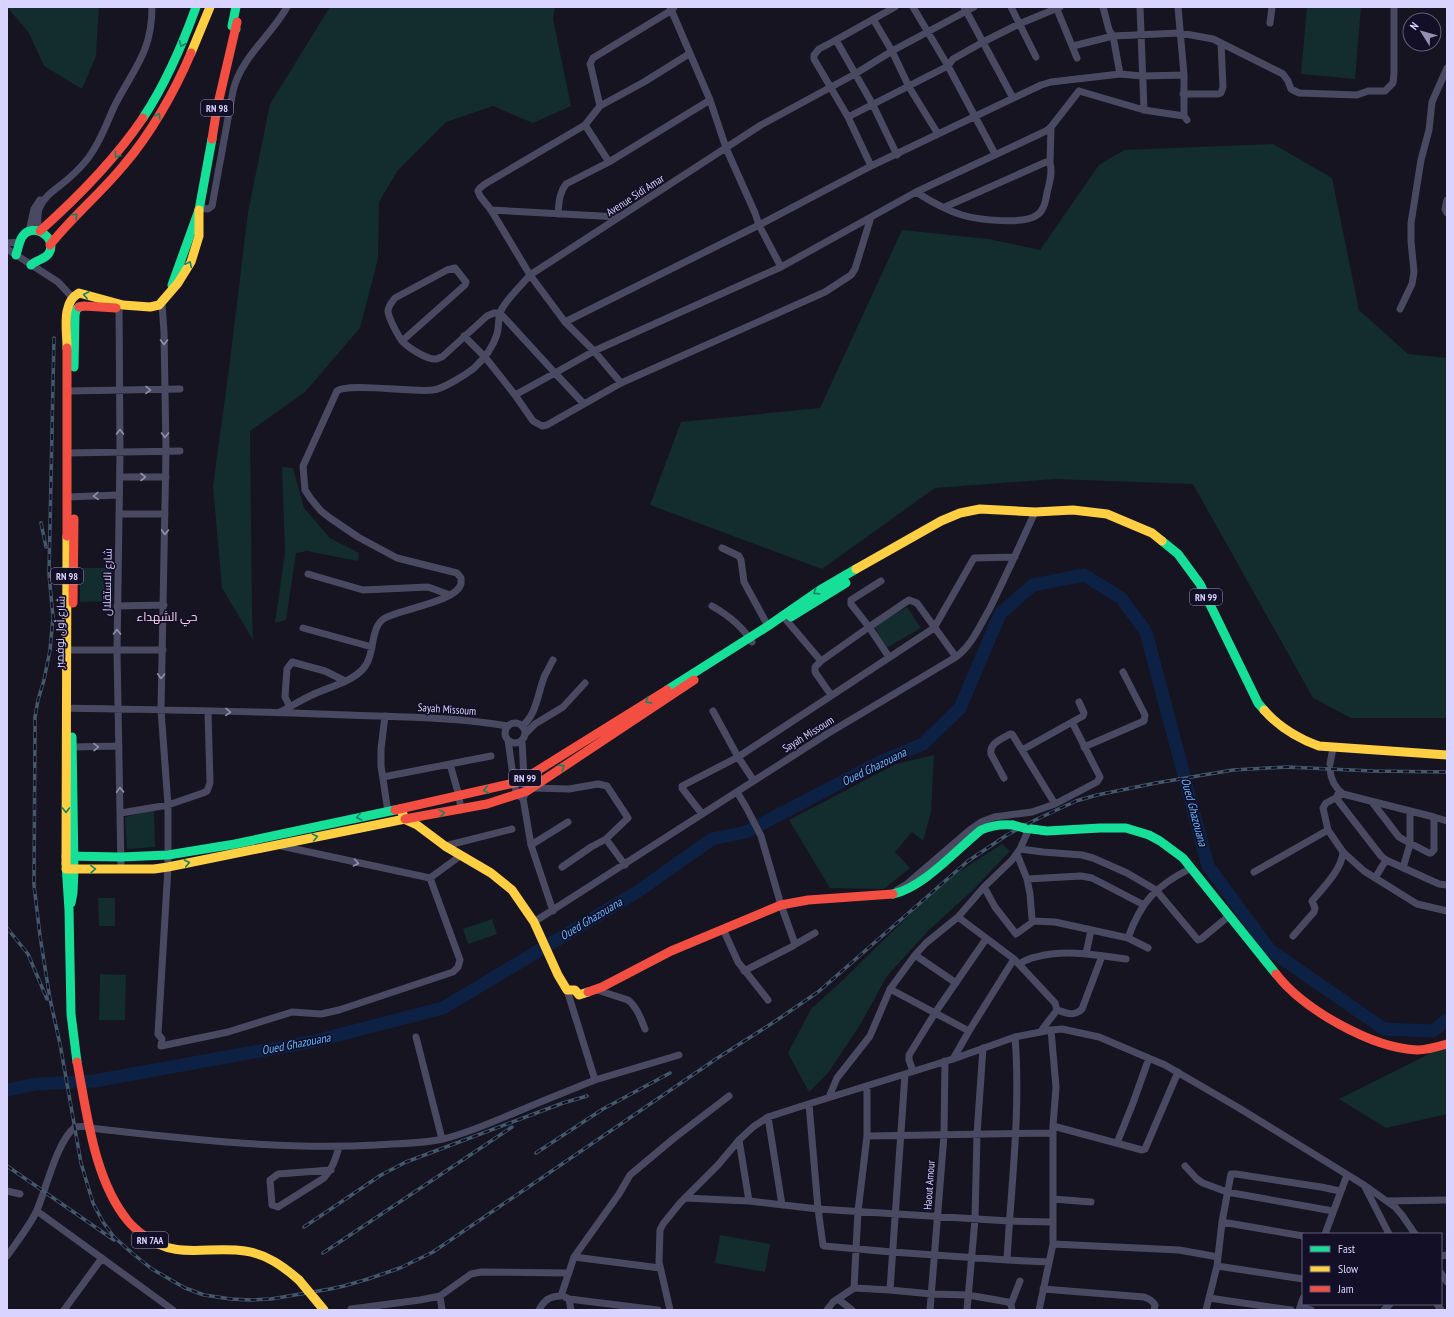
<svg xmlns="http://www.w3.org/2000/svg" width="1454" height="1317" viewBox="0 0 1454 1317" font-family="'PT Sans Narrow',Cairo,sans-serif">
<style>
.green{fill:#132c2d}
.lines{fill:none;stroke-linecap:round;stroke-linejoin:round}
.river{stroke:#0d2144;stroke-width:13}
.street{stroke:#4a4962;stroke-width:7}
.fast{stroke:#16e098;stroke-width:9}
.slow{stroke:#ffcf43;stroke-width:9}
.jam{stroke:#f24e42;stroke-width:9}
.rail-casing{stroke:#43596b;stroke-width:3.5}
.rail{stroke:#130f26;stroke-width:2;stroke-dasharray:6;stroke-linecap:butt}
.fast-bridge{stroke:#16e098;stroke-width:9}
.slow-bridge{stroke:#ffcf43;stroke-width:9}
.oneway{stroke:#158265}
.oneway2{stroke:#928eb0}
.labels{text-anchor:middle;stroke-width:3.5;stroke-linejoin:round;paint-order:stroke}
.shield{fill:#130f26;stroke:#9e99be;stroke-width:1}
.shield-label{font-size:10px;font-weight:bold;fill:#d9d4ff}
.street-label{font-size:11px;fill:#d9d4ff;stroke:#130f26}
.neighbourhood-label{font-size:12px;fill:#ffd6f0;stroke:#130f26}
.water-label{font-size:12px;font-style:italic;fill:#62b6ff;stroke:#130f26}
</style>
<rect width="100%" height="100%" fill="#161421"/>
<path class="green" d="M 7,7 L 99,7 L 96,56 L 82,89 L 44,66 L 29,33 Z
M 330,7 L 555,7 L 553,19 L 571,106 L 533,123 L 493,106 L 446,122 L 398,170 L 379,202 L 378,259 L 360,328 L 305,392 L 250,431 L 252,609 L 253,640 L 222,588 L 213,486 L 229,369 L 248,212 L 270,104 Z
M 1307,7 L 1361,7 L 1355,79 L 1301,74 Z
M 1273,144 L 1332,178 L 1359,310 L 1408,354 L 1447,358 L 1447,718 L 1351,718 L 1313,698 L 1193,484 L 1055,479 L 935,488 L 822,569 L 650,505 L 681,422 L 820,408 L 902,230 L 989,239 L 1040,250 L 1099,165 L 1124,150 Z
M 282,467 L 293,468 L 304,508 L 330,538 L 359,553 L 358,561 L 307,551 L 296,553 L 286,620 L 275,623 L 285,553 Z
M 80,568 L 113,568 L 113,601 L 80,602 Z
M 907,607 L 921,628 L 886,648 L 874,626 Z
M 934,755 L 931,812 L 923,841 L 912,832 L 895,852 L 910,868 L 884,889 L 830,888 L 789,820 L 896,764 Z
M 154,810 L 155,847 L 127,849 L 125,817 Z
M 1002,844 L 1010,851 L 972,891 L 929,930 L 887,976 L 860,1025 L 828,1073 L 809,1092 L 788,1053 L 811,1009 L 844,979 L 943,882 Z
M 98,898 L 115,898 L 115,926 L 99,926 Z
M 492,919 L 497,934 L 468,944 L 463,929 Z
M 100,974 L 126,975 L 125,1020 L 99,1020 Z
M 1447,1045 L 1447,1114 L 1386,1128 L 1339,1099 Z
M 720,1235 L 770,1244 L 765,1272 L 715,1263 Z"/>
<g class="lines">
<path class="river" d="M 7,1090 L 36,1084 L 94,1081 L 315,1041 L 443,1008 L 637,892 L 712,839 L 746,832 L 880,762 L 923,744 L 960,708 L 1000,614 L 1033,585 L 1084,575 L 1121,598 L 1146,632 L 1208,866 L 1270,950 L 1384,1029 L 1433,1031 L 1447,1020"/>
<path class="street" d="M 913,7 L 948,66 L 995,154
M 964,7 L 1013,98
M 1011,7 L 1036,57
M 1056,7 L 1077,58
M 1103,7 L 1109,30 L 1113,36 L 1120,74
M 1140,7 L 1144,110
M 1178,7 L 1184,75 L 1184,116 L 1187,120
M 873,19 L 892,51 L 909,87 L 938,134
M 1270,23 L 1272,7
M 836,40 L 873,105 L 897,155
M 1073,46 L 1113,36 L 1180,33 L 1213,39 L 1283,74 L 1288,81 L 1291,89 L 1299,93 L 1357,95 L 1368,91 L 1385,91 L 1393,83 L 1394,73 L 1394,7
M 1079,91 L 1144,110 L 1184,116
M 1183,94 L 1218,94 L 1221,93 L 1223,87 L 1221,43
M 600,106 L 644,82 L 689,54
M 848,117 L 948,66 L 953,59 L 983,42 L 1019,24 L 1060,7
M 585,125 L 609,162
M 1050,163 L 1051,127
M 871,166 L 848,117 L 814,59 L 814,55 L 819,49 L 836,40 L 895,7
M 916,192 C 930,201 946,210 962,215 C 978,220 1024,225 1037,215 C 1044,211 1046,200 1047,193 C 1049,184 1053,173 1050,163 L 1046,162 L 945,207
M 1447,200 L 1445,209 L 1447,213
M 199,208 L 208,209 L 212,206 L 233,91 C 241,57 271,36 287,7
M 491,210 L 619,217
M 558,214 C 559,203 559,193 566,184 L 609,162 L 710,100
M 38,230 C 38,223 37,216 39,209 C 44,195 58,188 68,179 C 76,172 83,165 89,157 C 101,141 107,122 115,105 C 134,68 152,52 152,7
M 29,231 L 34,209 L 40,200
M 7,243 L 20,242
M 7,249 L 58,282 L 72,297
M 781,267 L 759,225 L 871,166 L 1041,85 L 1051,82 L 1120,74 L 1142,76 L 1184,75
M 162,303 L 164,332 L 166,451 L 161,710 L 168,805 L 168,867 L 158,1034 L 162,1039 L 161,1046 L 228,1032 L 292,1012 L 321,1014 L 339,1010 L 453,972 L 458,967 L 460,960 L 430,878
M 119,304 L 120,452 L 117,651 L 121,868
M 1400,309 L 1412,284 L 1414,272 L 1411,241 L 1411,223 L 1421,160 L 1429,130 L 1432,102 L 1447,68
M 565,322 L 759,225 L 755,213 L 726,148 L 710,100 L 670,7
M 464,336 L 485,357 L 515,395 L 533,421 L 542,426 L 547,425 L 621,383 L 825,292 L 851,275 L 855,269 L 871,217
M 402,341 L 465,285 L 466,282 L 455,268 L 447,270 L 395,298 C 392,302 388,306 388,311 C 388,317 399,338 403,342 C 409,348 427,360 436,359 C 438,359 440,357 442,357 L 487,316 L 494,313 L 500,313 L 555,373 L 594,351 L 781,267 L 916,192 L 1046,131 L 1051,127 L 1079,91
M 621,383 L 594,351 L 565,322 L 530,275 L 491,210 L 480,196 L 478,191 L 480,188 L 485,184 L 585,125 L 600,106 L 591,67 L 590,64 L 593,58 L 672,10 L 674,7
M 67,391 L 180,389
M 515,395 L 555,373 L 584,404
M 67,453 L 180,451
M 120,477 L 166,477
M 67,497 L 119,495
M 119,514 L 165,514
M 722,548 L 739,556 L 741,560 L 744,582 L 768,626
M 308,574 L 363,590 L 428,587 L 450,595
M 117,606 L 164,605
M 712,606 C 728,615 742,626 752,642
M 782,615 L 821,661
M 303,628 L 372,647
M 66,650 L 163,650
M 889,657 L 869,627 L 909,600 L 917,603 L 956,657
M 831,695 L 815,672 L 815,667 L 821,661 L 869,627 L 851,604 L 851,600 L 881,581
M 290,707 L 285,697 L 287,669 L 292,662 L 325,671 L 345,681
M 66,708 C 160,710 254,711 348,715 C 401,717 455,717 508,726
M 713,711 L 738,757 L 754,781
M 280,712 C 290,707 301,700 312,695 C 328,687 350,683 363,669 C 376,655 369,627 385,618 C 400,609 456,602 461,584 C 461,582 461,580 461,578 L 457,573 L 397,558 L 358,537 L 330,518 L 321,511 L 311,499 L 305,490 L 303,466 L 337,391 C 347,382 414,393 433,390 C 443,389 465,375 473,369 C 483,360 493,348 497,334 C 499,328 498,320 500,313 C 504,301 522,285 530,275 L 761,125 L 855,74 L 892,51 L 974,7
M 385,716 L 381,749 L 381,766 L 388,812
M505 733a10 10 0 1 1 20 0a10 10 0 1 1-20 0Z
M 522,726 C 537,715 538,691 545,675 C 548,670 550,665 553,660
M 525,734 L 535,724 L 563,707 L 585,683
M 508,740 L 514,783 L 517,795 L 521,797
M 522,740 L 524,779 L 527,791 L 523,798 L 531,845 L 553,911
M 73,747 L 119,746
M 1084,747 L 1144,721 L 1145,715 L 1123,672
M 1022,750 L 1083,716 L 1084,713 L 1079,702
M 450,764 L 459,796 L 461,810
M 1330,764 L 1333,748
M 1330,770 C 1331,780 1335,788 1343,794 L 1434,817 L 1447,821
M 383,777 L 491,756
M 1004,778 L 991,754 C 989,743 1002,739 1010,734 L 1012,734 L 1055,804
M 532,788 L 569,789 L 598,784 L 607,786 L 628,818 L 606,839
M 737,792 L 746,807 L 761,836 L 781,905 L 795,944 L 793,946 L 744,971
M 1338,794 L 1336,798 L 1381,856 L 1386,860 L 1439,884 L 1447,885
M 1343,794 L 1326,803 L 1323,808 L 1328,830 L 1343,852 L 1364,871 L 1417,904 L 1447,911
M 1372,802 L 1399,837 L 1404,840 L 1429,853 L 1431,853 L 1434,850 L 1434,817
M 121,813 L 168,805 L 203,793 L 207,791 L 210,783 L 208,711
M 702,814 L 682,788 L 682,786 L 738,757 L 934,628 L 974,558 L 1015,557
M 531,845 L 568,822
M 281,846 L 430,878 L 460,856
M 445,846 L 512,829
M 1020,849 L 1043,852 L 1082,855 L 1093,858 L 1127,873 L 1156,890 L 1198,940 L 1201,939 L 1229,916
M 1017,854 L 1027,879 L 1030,894 L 1032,919 L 1034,921 L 1055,922 L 1128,938 L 1148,948
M 562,867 L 591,847 L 606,839 L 625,865
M 1403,868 L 1410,844 L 1410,811
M 1254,872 L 1328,830
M 1375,878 L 1386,860
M 1027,879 L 1081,876 L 1092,878 L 1144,905
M 984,887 L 995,907 L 1016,934 L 1034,921
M 897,890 L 907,884 L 971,829 L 981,822 L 994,817 L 1032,812 L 1055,804 L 1097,782 L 1100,777 L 1072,722
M 958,917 L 1014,959 L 1055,1003 L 1057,1010 L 1041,1031
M 534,922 L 827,734 L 956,657 C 972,645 979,627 989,610 C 1005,578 1020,545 1035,512
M 723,929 L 738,962 L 768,1000
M 1293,936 L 1314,912 L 1315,908 L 1312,901 C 1323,888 1342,869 1343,852
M 1128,938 C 1141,901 1156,886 1191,868
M 794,945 L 815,933
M 1086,954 L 1091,930
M 915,955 L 956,983
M 1019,964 C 1024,961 1030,958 1036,957 C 1065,949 1097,955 1126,959
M 890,989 L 969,1031
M 593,991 L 597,990 L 628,1000 C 637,1007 641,1019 645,1029
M 1057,1010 C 1066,1013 1074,1017 1082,1009 L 1102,956
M 416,1037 L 442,1139
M 953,1059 L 969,1031 L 1014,959
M 913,1071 L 909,1060 L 909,1055 L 935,1013 L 986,939
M 595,1080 L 679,1055
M 829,1097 L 837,1078 L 870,1036 L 890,989 L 915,955 L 926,943 L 958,917 L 984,887 L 1012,860 L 1020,849 L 1029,829
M 809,1104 L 818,1209 L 823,1245 L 824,1246 L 892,1252 L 1007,1260 C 1011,1186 1021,1111 1015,1037
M 768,1117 L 782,1205
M 1053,1126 L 1142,1150 L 1145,1149 L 1178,1072
M 90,1128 C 185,1139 281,1150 376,1145 C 398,1143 421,1144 443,1139 C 469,1133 494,1121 519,1111 C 544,1100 570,1090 595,1080 L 567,990
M 867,1136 L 1053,1133
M 739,1140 L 749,1201
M 1117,1143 L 1133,1103 L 1149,1058
M 1185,1166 L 1197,1179 L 1203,1183 L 1227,1192 L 1333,1211
M 331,1170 L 278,1174 L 270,1180 L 272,1205 L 278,1207 L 324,1178 C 333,1168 335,1160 339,1147
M 1365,1187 L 1389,1234
M 7,1191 L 20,1194
M 685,1198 L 749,1201 L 818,1209 L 1009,1221 L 1053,1222
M 1053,1199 L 1091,1202
M 1387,1201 L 1447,1200
M 37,1211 L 173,1310
M 1222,1222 L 1303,1236
M 1325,1234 L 1347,1175
M 1053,1244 L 1179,1250 L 1218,1257
M 7,1256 C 16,1243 31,1224 37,1210 C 47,1187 56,1143 75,1127 L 89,1126
M 1441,1256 L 1447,1255
M 574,1257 L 660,1268
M 1007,1260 L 1049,1262
M 1217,1266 L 1303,1279
M 1441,1273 L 1447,1282
M 854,1288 L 890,1290 L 932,1294 L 968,1295 L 1008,1302 L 1011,1304 L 1012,1310
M 1043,1289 L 1144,1297 C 1149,1299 1152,1300 1155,1305 L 1154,1310
M 890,1290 L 905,1074
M 440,1296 L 442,1310
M 565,1297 L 569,1299 L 571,1310
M 1209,1298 L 1217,1266 L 1222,1222 L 1231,1174 L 1236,1174 L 1321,1187 L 1340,1191
M 569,1299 L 658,1310
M 838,1299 L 852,1310
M 1011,1304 L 1020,1281
M 1437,1304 L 1441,1310
M 1300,1307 L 1311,1310
M 351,1309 L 420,1300 L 440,1296 L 471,1274 L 481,1272 L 569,1273
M 64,1310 L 102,1258
M 539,1310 C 544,1300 550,1296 561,1296 L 574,1257 L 619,1194 L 630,1175 L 673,1139 L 729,1096
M 670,1310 L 659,1262 L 660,1230 L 663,1224 L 680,1203 L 718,1165 L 739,1140 L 753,1127 L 768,1117 L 802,1106 L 953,1059 L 1015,1037 L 1051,1030 L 1062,1029 L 1099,1037 L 1165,1065 L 1239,1108 L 1364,1185 L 1395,1207 L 1402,1215 L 1415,1234
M 827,1310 L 833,1302 L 854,1288 L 858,1211 L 867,1136 L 867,1086
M 930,1310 L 944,1135 L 945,1061
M 967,1310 L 975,1219 L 977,1134 L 983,1048
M 1039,1310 L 1053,1244 L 1053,1126 L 1056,1087 L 1051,1030
M 1206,1310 L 1209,1298 L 1291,1310
M 1299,1310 L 1303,1298
M 1384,1310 L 1390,1304"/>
<path class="fast" d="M 236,7 L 232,26 L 236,29
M 143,118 C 166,83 182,46 196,7
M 16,255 C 18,249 19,242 22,237 C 32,221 58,237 49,253 C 46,259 36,260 31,265
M 172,285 L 199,210 L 212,139
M 74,367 L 75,315 L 76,310 L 79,307
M 1162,541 L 1178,554 L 1200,584 L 1258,703 L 1264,710
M 791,617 L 846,583
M 667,690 L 768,626 L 820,590 L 856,569
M 1024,828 L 1047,831 L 1100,828 L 1126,828 L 1149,835 L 1160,841 L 1183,858 L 1276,974
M 66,856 L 121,857 L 168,855 L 235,844 L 395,810
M 66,864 L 69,910 L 71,1014 L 77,1062
M 893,894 C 924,887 956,850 981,830 C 992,825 1001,824 1013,825
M 71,903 L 73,893 L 74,869 L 72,737"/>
<path class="slow" d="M 191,53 L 210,7
M 67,348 C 67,329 61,303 79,293 L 123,305 L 150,307 L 159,305 L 178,283 L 191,262 L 199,236 L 199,210
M 856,569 L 941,521 L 960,513 L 980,509 L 1035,512 L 1073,510 L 1107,514 L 1152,533 L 1162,541
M 1264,710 C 1279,727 1297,738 1319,746 L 1447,755
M 400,809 L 406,820 L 417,825 L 445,846 L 491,873 L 512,890 L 534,922 L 558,975 L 567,990 L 575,990 L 579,995 L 588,992
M 66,864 L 67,536
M 66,869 L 154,869 L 168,867 L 405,819
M 143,1235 C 176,1261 209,1245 245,1251 C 266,1254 283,1266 299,1280"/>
<path class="jam" d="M 212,139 L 217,108 L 237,22
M 40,231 C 78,197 114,161 143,118
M 50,245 C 72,217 100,194 123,166 C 150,135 175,91 191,53
M 79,307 L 84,306 L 116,308
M 67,536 L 67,348
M 73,603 L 74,519
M 395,810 L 514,783 L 524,779 L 667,690
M 405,819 L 487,804 L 527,791 L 694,680
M 1276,974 C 1304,1010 1372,1048 1417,1050 C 1427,1050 1437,1047 1447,1044
M 588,992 L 602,987 L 671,951 L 781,905 L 808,900 L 893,894
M 77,1062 C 87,1113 94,1180 128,1221 C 132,1226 138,1231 143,1235"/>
<defs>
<path id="rail" d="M 54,338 L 49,574 L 53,617 L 50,650 L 44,680 L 38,700 L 35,717 L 35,732 L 34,885 L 40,936 L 50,999 L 60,1044 L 81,1163 L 93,1203 L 103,1222 L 114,1237 L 132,1253 L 152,1269 L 185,1288 L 204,1295 L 231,1299 L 251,1300 L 271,1299 L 330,1289 L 344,1286 L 368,1279 L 400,1268 L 433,1252 L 716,1059 L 774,1022 L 818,992 L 968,861 L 1007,835 L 1033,821 L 1076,801 L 1097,795 L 1156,783 L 1233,770 L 1287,767 L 1373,771 L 1447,772
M 41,523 L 46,547
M 7,928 L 28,954 L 47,999
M 536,1153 L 603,1109 L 670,1073
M 7,1166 L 114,1240
M 304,1227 L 381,1175 L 406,1162 L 563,1103 L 587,1096
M 323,1253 L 512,1127"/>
</defs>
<use href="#rail" class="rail-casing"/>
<use href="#rail" class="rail"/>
<path class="fast-bridge" d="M 1013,825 L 1024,828"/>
<path class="slow-bridge" d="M 299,1280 L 324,1310"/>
</g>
<defs><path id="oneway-chevron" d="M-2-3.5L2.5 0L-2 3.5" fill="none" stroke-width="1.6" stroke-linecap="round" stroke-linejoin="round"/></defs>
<g class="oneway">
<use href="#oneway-chevron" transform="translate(182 44) rotate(113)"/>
<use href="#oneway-chevron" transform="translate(158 116) rotate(-59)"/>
<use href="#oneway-chevron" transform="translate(117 155) rotate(128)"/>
<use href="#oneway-chevron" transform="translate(75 216) rotate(-43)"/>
<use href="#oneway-chevron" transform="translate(189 264) rotate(-64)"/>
<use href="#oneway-chevron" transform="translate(86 295) rotate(-168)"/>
<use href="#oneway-chevron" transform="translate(816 592) rotate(147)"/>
<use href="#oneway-chevron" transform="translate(648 701) rotate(148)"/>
<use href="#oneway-chevron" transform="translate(562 767) rotate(-34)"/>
<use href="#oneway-chevron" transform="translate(486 790) rotate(167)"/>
<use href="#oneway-chevron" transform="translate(66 810) rotate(90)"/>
<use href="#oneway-chevron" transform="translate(442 813) rotate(-9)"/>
<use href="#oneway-chevron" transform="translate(359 817) rotate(169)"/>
<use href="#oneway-chevron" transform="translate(315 837) rotate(-11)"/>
<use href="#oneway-chevron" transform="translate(187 863) rotate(-11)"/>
<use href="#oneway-chevron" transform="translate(93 869) rotate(-1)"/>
</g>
<g class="oneway2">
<use href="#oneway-chevron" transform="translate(164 342) rotate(90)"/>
<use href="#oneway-chevron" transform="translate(148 390) rotate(1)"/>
<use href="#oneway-chevron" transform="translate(120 432) rotate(-90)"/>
<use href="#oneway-chevron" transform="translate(165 435) rotate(90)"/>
<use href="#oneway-chevron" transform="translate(143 477)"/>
<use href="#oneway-chevron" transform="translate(96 496) rotate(178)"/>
<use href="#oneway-chevron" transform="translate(165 532) rotate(91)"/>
<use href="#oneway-chevron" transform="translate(117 632) rotate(-90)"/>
<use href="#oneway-chevron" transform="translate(161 676) rotate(93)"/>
<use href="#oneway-chevron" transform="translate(228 712) rotate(1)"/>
<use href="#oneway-chevron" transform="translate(96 747) rotate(-1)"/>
<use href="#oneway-chevron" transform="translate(120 790) rotate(-92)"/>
<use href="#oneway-chevron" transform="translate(356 863) rotate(12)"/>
</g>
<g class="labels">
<g class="shield">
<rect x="201" y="100" width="32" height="16" rx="3"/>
<rect x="51" y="568" width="32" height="16" rx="3"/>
<rect x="1190" y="589" width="32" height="16" rx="3"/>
<rect x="509" y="770" width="32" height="16" rx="3"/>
<rect x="132" y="1232" width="36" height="16" rx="3"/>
</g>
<g class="shield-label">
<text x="217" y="112">RN 98</text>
<text x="67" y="580">RN 98</text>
<text x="1206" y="601">RN 99</text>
<text x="525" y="782">RN 99</text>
<text x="150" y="1244">RN 7AA</text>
</g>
<g class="street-label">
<text transform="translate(635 195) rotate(-33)" y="4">Avenue Sidi Amar</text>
<text transform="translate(107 582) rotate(-89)" y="4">شارع الاستقلال</text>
<text transform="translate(60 632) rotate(-89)" y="4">شارع أول نوفمبر</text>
<text transform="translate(447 709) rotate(4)" y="4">Sayah Missoum</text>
<text transform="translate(808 734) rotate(-32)" y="4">Sayah Missoum</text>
<text transform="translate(929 1185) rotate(-86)" y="4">Haout Amour</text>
</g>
<g class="neighbourhood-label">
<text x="167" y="621">حي الشهداء</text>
</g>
<g class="water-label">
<text transform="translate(874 767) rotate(-26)" y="4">Oued Ghazouana</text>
<text transform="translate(1194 812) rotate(75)" y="4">Oued Ghazouana</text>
<text transform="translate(591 919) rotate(-31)" y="4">Oued Ghazouana</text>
<text transform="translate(296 1044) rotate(-11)" y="4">Oued Ghazouana</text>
</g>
</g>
<rect width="1454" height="1317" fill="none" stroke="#d9d4ff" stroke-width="16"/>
<rect x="1302" y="1233" width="140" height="72" fill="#130f26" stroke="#625e7d"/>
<rect x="1310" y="1246" width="20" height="6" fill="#16e098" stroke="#625e7d"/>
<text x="1338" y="1253" font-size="12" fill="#d9d4ff">Fast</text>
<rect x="1310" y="1266" width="20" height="6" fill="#ffcf43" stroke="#625e7d"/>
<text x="1338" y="1273" font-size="12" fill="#d9d4ff">Slow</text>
<rect x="1310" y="1286" width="20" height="6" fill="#f24e42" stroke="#625e7d"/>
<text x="1338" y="1293" font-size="12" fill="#d9d4ff">Jam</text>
<g transform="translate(1422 32) rotate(307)"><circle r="19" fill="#130f26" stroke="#625e7d"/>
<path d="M0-3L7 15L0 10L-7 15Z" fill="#9591b1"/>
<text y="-6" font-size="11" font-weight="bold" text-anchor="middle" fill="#d9d4ff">N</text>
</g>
</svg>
